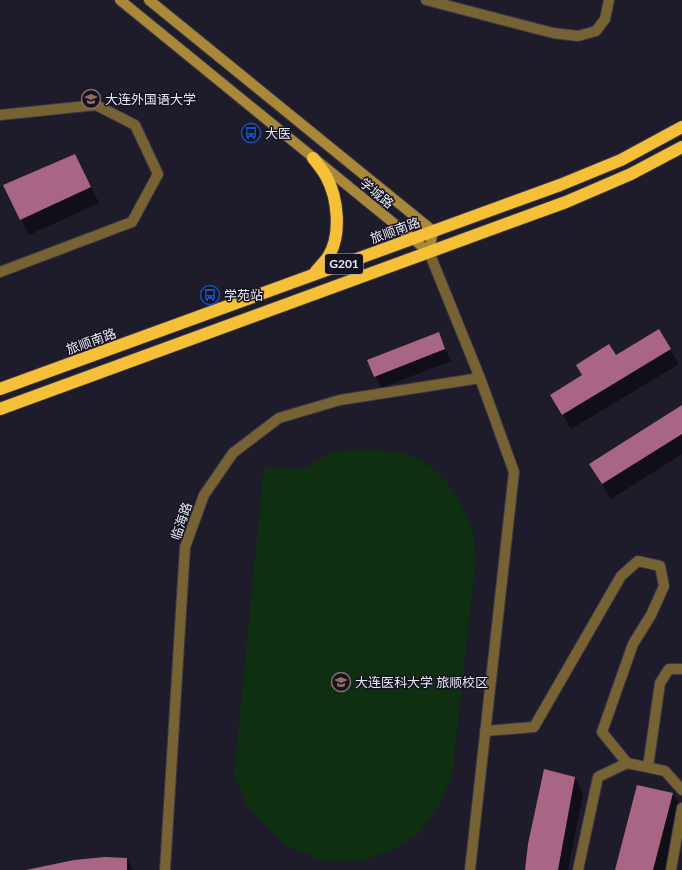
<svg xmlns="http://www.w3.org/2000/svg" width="682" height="870" viewBox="0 0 682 870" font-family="Lato,'Noto Sans SC',sans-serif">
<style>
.green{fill:#0e3010}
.shadow{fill:#0007}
.building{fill:#a86584}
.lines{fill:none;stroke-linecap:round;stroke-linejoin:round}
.street-casing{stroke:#3a3847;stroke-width:12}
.secondary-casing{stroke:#3a3847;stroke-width:12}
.highway-casing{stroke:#3a3847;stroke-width:14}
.street{stroke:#766233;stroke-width:10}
.secondary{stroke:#a98838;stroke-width:10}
.highway{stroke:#f5c038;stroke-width:12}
.labels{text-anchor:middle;stroke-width:3;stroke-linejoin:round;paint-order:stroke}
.shield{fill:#141321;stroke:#a8a7b3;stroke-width:1}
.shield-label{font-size:12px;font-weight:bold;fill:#e8e7f2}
.poi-label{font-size:13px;fill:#e8e7f2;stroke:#141321;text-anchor:start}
.street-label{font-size:13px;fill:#e8e7f2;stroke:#141321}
</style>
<rect width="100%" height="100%" fill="#1e1c2b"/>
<path class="green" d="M 359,449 C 379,450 398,451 416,458 C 442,469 464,504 472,529 C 474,538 475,548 476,556 L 452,776 L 439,805 L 417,835 L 388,852 L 359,861 L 324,861 L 289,847 L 267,827 L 246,805 L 234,774 L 264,466 L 300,470 L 331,453 Z"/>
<path class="shadow" d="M 75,155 L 99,203 L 29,235 L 5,185 Z
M 438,333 L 451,361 L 381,388 L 369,360 Z
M 670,349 L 679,364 L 571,429 L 551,395 L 616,356 Z
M 682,406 L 682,454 L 611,499 L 590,464 Z
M 575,778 L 583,794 L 568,870 L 526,870 Z
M 638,786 L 673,794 L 682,809 L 666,870 L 616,870 Z
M 127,859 L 133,870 L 30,870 Z"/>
<path class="building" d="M 75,154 L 91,187 L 20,220 L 3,185 Z
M 659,329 L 671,349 L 562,415 L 550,395 L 582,375 L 576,365 L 609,344 L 616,355 Z
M 439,332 L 445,349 L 374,377 L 367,360 Z
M 682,405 L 682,434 L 602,484 L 589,464 Z
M 544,769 L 575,777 L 558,870 L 525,870 L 528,844 Z
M 637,785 L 673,793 L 653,870 L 615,870 Z
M 105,857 L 127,858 L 127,870 L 26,870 L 74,860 Z"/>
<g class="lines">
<defs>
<path id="street" d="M 426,0 L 553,33 L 578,36 L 596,31 L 605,19 L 609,0
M 0,115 L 96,105 L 135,125 L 158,174 L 132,222 L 0,272
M 429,252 L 480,378 L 514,472 L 470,870
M 485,731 L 534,727 L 621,576 L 638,561 L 660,566 L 664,586 L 651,615 L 633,644 L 602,732 L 627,763
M 648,767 L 660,683 L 669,669 L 682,669
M 165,870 L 185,547 L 204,495 L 233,453 L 279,418 L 340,400 L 480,378
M 578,870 L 598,777 L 627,763 L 665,771 L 682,790
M 671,870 L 682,808"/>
<path id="secondary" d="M 120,0 L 429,252 L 433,231 L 149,0"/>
<path id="highway" d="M 313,158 C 317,163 322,169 326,176 C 338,198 342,235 328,257 C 324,263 318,268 314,274
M 0,389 L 560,185 L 621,160 L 682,127
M 0,409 L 566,202 L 631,174 L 682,147"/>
</defs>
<use href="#street" class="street-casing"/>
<use href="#secondary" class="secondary-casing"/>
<use href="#highway" class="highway-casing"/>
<use href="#street" class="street"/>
<use href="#secondary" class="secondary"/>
<use href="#highway" class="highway"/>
</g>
<defs>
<symbol id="university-ring" viewBox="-11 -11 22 22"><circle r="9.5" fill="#141321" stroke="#8d6e63" stroke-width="1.5"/><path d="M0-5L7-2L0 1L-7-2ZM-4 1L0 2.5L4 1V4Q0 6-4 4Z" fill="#8d6e63"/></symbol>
<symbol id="bus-ring" viewBox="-11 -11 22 22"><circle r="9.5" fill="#141321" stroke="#1a4fb4" stroke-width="1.5"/><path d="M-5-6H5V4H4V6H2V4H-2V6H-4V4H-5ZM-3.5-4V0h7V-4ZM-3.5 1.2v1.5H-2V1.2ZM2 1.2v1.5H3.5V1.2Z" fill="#1a4fb4"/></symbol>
</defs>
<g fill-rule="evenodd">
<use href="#university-ring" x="80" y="88" width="22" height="22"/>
<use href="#bus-ring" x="240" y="122" width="22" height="22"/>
<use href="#bus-ring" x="199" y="284" width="22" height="22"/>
<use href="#university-ring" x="330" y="671" width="22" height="22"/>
</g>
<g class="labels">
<rect class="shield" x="325" y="254" width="38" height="20" rx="3"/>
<g class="shield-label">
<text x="344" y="268">G201</text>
</g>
<g class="poi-label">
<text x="105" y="104">大连外国语大学</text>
<text x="265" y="138">大医</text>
<text x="224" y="300">学苑站</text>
<text x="355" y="687">大连医科大学 旅顺校区</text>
</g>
<g class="street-label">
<text transform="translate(377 193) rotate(39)" y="5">学城路</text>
<text transform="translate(395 230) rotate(-20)" y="5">旅顺南路</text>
<text transform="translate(91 341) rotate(-20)" y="5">旅顺南路</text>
<text transform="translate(181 521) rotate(-71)" y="5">临海路</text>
</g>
</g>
</svg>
